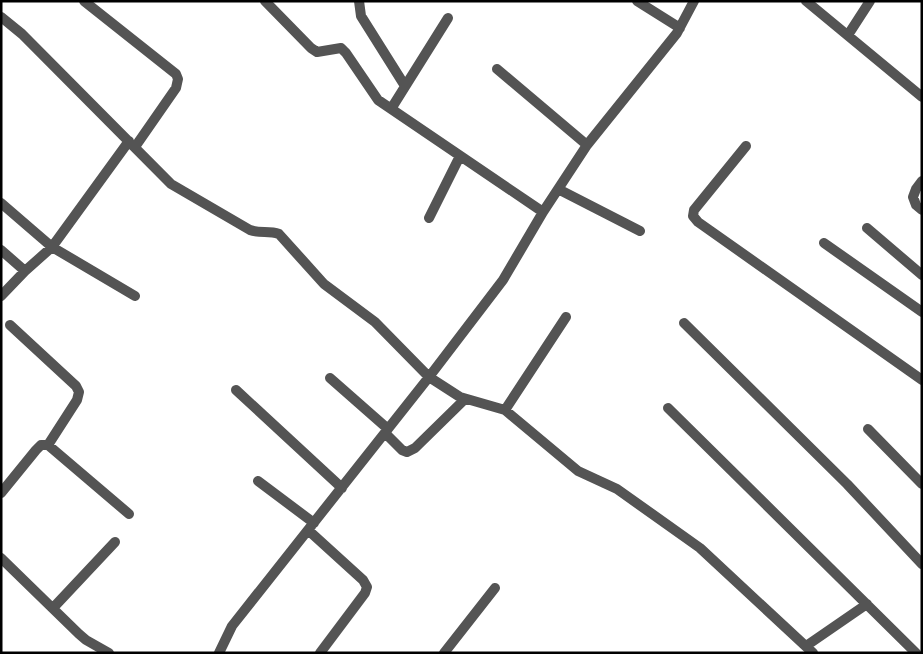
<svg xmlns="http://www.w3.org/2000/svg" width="923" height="654" viewBox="0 0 923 654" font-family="'Titillium Web',sans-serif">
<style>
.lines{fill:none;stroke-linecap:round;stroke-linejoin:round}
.street{stroke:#545454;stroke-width:10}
</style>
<rect width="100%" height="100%" fill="#fff"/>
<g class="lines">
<path class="street" d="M 84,1 L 176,74 L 178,79 L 176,88 L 135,147
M 265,1 L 311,48 L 317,52 L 341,48 L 346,53 L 378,100 L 543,212
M 359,1 L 361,16 L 405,86
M 637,1 L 680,28
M 806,1 L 922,97
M 1,17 L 22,34 L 171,184 L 250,230 C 260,234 269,230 279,234 L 324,284 L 375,322 L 429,377 L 460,397 L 505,410 L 578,471 L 617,489 L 700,548 L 813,653
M 848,35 L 870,1
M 497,69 L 587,145
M 391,109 L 448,18
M 746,146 L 694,210 L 693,216 L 698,222 L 922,380
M 922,181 L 916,189 L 913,197 L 916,205 L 922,210
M 558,189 L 640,231
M 1,203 L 52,247 L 135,296
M 429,218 L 460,156
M 867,228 L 922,275
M 824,243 L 922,312
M 1,250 L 25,271
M 1,296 L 25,271 L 52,247 L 129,141
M 684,323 L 847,484 L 922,564
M 10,325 L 76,386 L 79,392 L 77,400 L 48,445
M 330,378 L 388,429
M 236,390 L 342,488
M 668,408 L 916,653
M 505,410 L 566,317
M 868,429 L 922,484
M 385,433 L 402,450 L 407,452 L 415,448 L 465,399
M 258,481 L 314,523
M 1,493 L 36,450 L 41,445 L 48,445 L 129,514
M 308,530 L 363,580 L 367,587 L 365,593 L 320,653
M 1,558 L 79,634 L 86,640 L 109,653
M 53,608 L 115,542
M 806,646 L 867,604
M 219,653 L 232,626 L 429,377 L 503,280 L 543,212 L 587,145 L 677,33 L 694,1
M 444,653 L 495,588"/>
</g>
<rect width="923" height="654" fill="none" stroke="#000000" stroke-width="5"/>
</svg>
